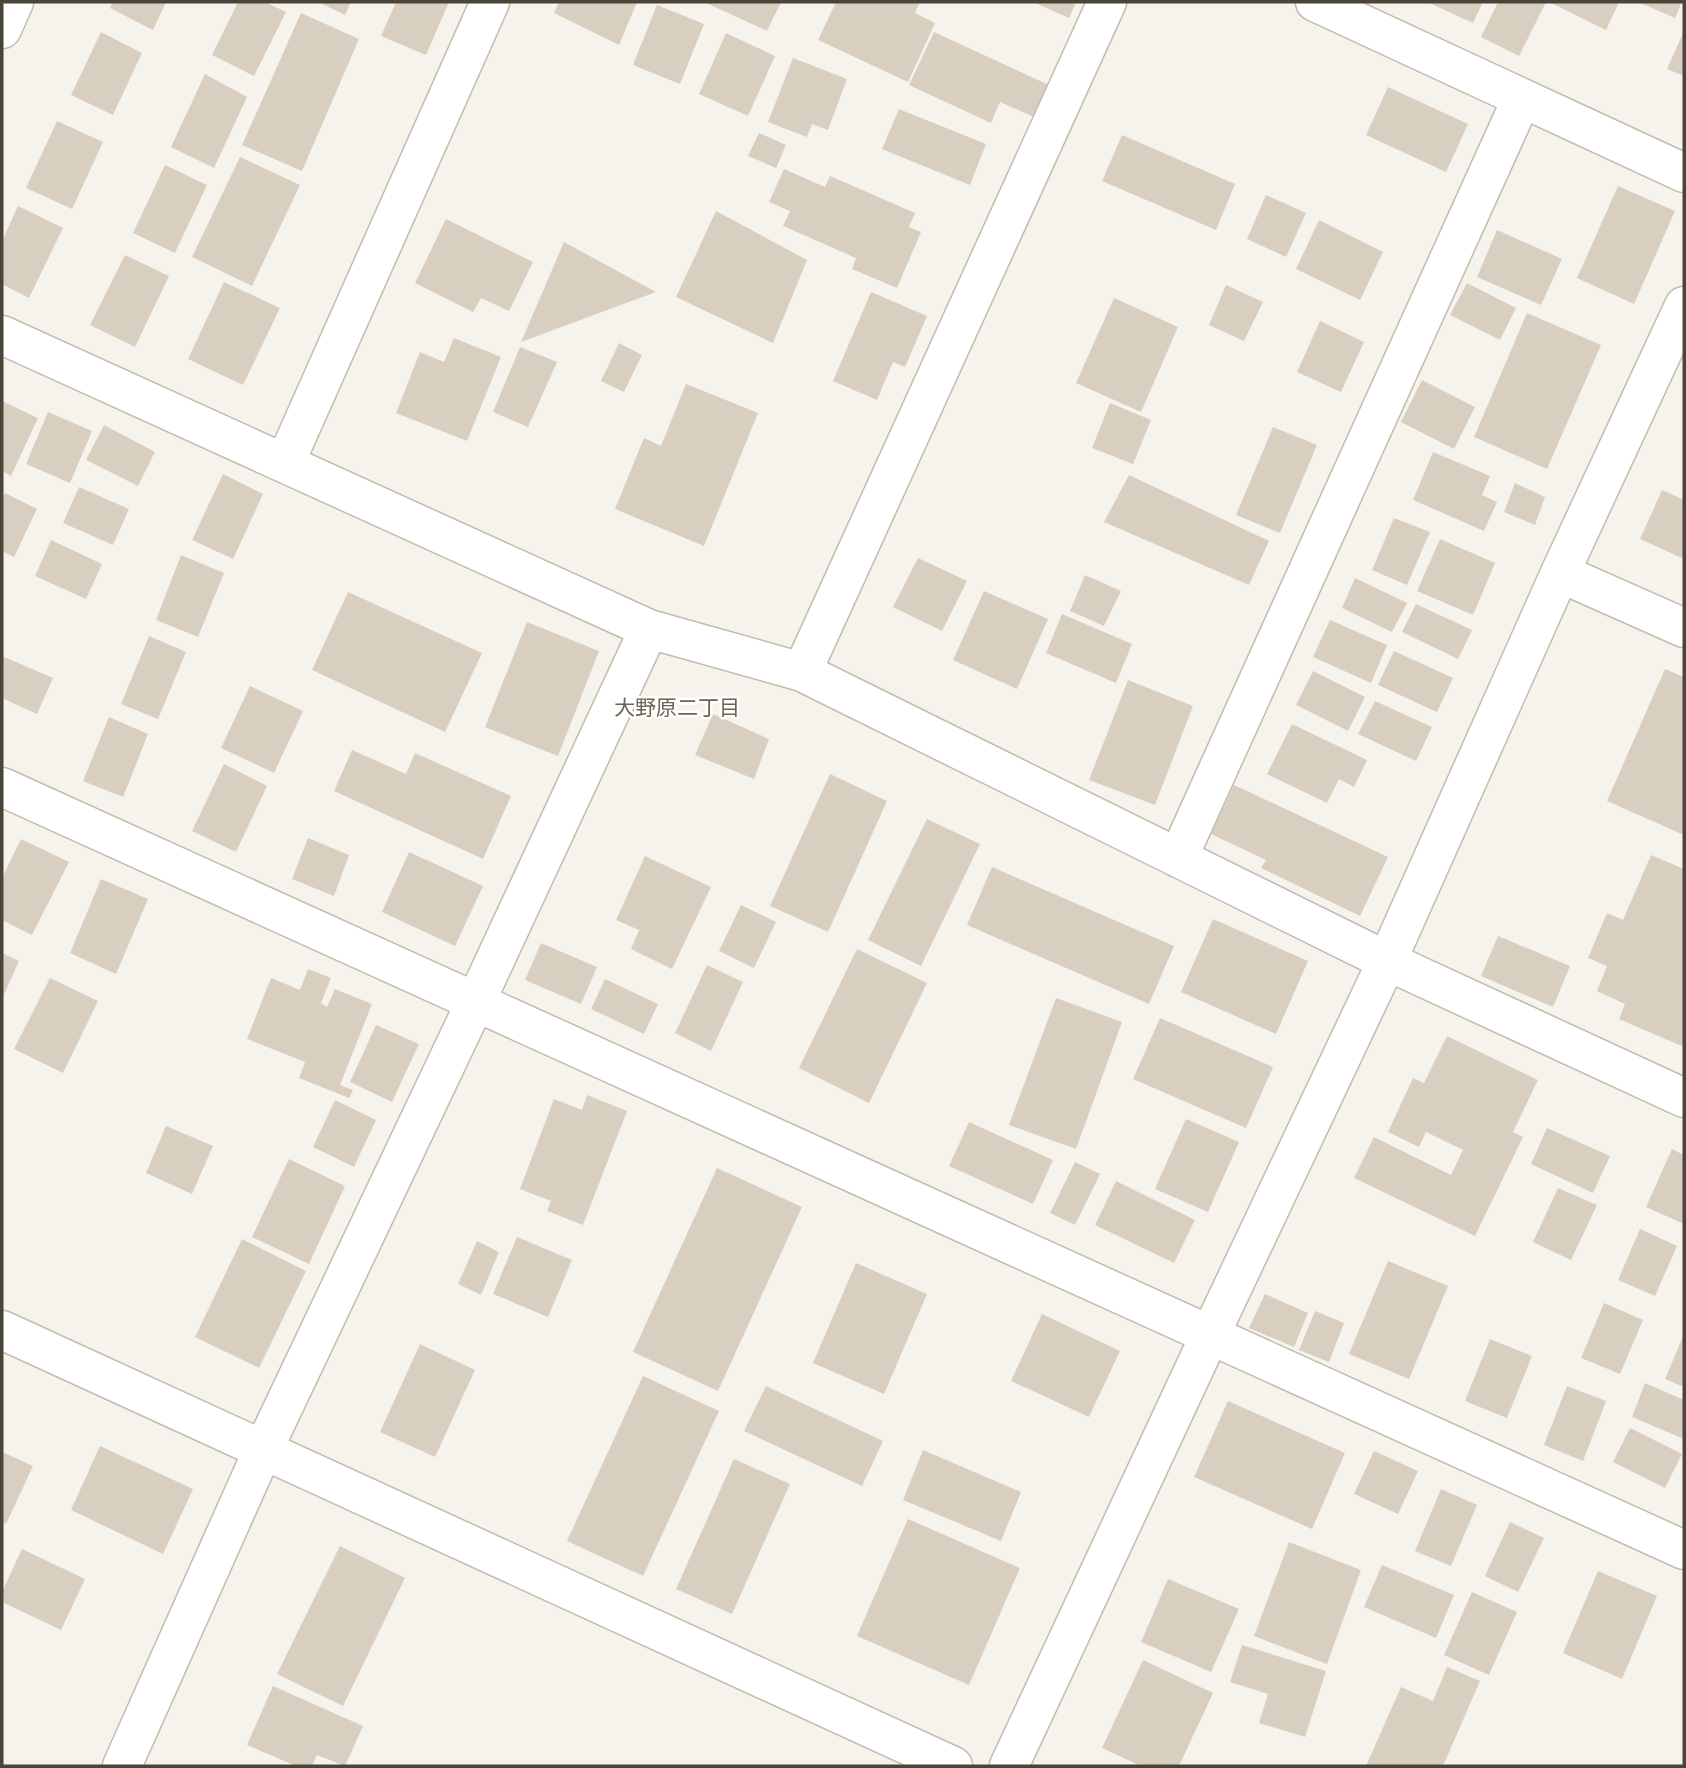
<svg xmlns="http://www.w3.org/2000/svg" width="1686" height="1768" viewBox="0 0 1686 1768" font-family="Lato,'Noto Sans JP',sans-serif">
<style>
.building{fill:#d8cfc1}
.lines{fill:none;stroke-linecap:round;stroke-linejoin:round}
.minor-casing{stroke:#c2bbae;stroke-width:41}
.tertiary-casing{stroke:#c2bbae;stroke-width:41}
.minor{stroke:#fff;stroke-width:38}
.tertiary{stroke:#fff;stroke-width:38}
.labels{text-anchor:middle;stroke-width:5;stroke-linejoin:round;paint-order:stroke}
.neighbourhood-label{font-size:21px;fill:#6e6250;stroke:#fff}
</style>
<rect width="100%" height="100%" fill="#f6f3ec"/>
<path class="building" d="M 113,2 L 166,2 L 153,30 L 110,8 Z
M 238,2 L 265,2 L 286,12 L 254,76 L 212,55 Z
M 318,2 L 351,2 L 345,15 Z
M 396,2 L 449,2 L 426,55 L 381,36 Z
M 559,2 L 637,2 L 619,45 L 554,13 Z
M 704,2 L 781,2 L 767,31 Z
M 836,2 L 920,2 L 915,13 L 935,23 L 908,82 L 818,40 Z
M 1033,2 L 1076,2 L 1069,18 Z
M 1427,2 L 1483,2 L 1473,23 Z
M 1498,2 L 1546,2 L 1519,56 L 1481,37 Z
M 1549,2 L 1619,2 L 1606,30 Z
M 1638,2 L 1682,2 L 1675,18 Z
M 657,5 L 704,24 L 680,84 L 633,65 Z
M 301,13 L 359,39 L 302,171 L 242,145 Z
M 1684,31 L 1684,76 L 1667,69 Z
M 101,32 L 142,53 L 113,115 L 71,95 Z
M 934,32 L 1051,86 L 1036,118 L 1000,102 L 991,123 L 909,85 Z
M 726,33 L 775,56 L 748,116 L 699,94 Z
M 793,58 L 847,79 L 828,130 L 812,124 L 807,137 L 768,122 Z
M 205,74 L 247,97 L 214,168 L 171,147 Z
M 1388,87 L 1468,124 L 1446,172 L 1366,135 Z
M 899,109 L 986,144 L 970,185 L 882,149 Z
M 57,121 L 103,142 L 72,209 L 26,188 Z
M 759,133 L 786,145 L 776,168 L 748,156 Z
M 1122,135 L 1235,184 L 1216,230 L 1102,181 Z
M 240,157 L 300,185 L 252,286 L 192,257 Z
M 165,165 L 207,185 L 175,253 L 133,233 Z
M 784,169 L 825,187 L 830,176 L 915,213 L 909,227 L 921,232 L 897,288 L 852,269 L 856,258 L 783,226 L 790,211 L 769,202 Z
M 1618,186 L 1675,211 L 1634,304 L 1577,278 Z
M 1266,195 L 1306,213 L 1286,257 L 1247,239 Z
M 18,206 L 63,228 L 29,298 L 2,284 L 2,241 Z
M 716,211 L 807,260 L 773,343 L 676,297 Z
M 446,219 L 533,262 L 509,311 L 481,298 L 473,312 L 415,283 Z
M 1319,220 L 1383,252 L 1360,300 L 1296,269 Z
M 1497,230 L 1562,259 L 1541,305 L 1477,277 Z
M 564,242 L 656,292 L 521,342 Z
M 125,255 L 169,276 L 135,347 L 90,325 Z
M 224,282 L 280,308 L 243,385 L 188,359 Z
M 1467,283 L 1516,308 L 1500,340 L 1450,315 Z
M 1226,285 L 1263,302 L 1244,341 L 1209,325 Z
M 871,292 L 927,316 L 905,367 L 893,362 L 877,400 L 833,381 Z
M 1114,298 L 1178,327 L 1141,412 L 1076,383 Z
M 1527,313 L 1601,345 L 1547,469 L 1474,437 Z
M 1320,321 L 1364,342 L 1341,392 L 1297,372 Z
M 454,338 L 501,357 L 467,441 L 396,413 L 420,352 L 444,362 Z
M 619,343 L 642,355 L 624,392 L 601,381 Z
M 520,347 L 557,362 L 528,427 L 493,412 Z
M 1422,380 L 1475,407 L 1454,449 L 1401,422 Z
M 686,384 L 758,413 L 704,546 L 615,509 L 644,438 L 661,446 Z
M 2,401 L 38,418 L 11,476 L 2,471 Z
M 1110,403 L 1151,420 L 1133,464 L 1092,448 Z
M 48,412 L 92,431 L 70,483 L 26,464 Z
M 104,425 L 155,452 L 138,486 L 86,460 Z
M 1273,427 L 1317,445 L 1280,533 L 1236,515 Z
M 1433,452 L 1490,476 L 1482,495 L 1497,502 L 1484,531 L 1413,500 Z
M 223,474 L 263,494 L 233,559 L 192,540 Z
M 1129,475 L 1269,541 L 1249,585 L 1104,522 Z
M 1515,483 L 1545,497 L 1535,525 L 1504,512 Z
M 79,487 L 129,509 L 113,545 L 63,523 Z
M 1662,490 L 1684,500 L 1684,559 L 1640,539 Z
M 5,493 L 37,509 L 14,557 L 2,551 L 2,499 Z
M 1394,518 L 1430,532 L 1407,585 L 1372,570 Z
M 1440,539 L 1495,563 L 1473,615 L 1417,591 Z
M 51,540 L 102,564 L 86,599 L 35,576 Z
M 181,555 L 224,573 L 198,637 L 156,620 Z
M 918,558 L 967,581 L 942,631 L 893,607 Z
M 1085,575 L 1121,591 L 1104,626 L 1070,611 Z
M 1355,578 L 1407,603 L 1392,632 L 1342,608 Z
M 984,591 L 1048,619 L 1017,689 L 953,660 Z
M 348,592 L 482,653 L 445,732 L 312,670 Z
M 1416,604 L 1472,630 L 1458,659 L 1402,632 Z
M 1062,614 L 1132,644 L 1116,683 L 1046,653 Z
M 1330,620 L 1387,645 L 1371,683 L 1313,657 Z
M 527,622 L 599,651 L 558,756 L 485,727 Z
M 149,636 L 186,652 L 158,719 L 121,704 Z
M 1394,651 L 1453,678 L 1437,712 L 1378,685 Z
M 2,656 L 53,678 L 37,714 L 2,698 Z
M 1665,669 L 1684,677 L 1684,835 L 1607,801 Z
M 1313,671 L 1365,697 L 1348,731 L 1296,705 Z
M 1128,680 L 1193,706 L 1155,805 L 1089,780 Z
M 250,686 L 303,711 L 274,773 L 221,748 Z
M 1375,701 L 1432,727 L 1416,761 L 1358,734 Z
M 713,714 L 769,739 L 754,779 L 695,755 Z
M 109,717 L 148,734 L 123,797 L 83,781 Z
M 1292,724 L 1367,760 L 1354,787 L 1339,779 L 1327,803 L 1267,774 Z
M 352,750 L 406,774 L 415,753 L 511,796 L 483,859 L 334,791 Z
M 224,764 L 267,786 L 236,852 L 192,831 Z
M 830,774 L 887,801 L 828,932 L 770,906 Z
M 1234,785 L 1388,857 L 1360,916 L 1261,868 L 1266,860 L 1211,834 Z
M 927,819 L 980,844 L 921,966 L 868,940 Z
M 308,838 L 349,855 L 334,896 L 292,879 Z
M 21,839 L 69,862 L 32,935 L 2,920 L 2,878 Z
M 409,852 L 483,886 L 455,946 L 382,912 Z
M 1651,855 L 1684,869 L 1684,1047 L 1619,1019 L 1625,1004 L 1597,991 L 1607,966 L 1588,958 L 1607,913 L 1623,920 Z
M 645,856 L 711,887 L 672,969 L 631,949 L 639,930 L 616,920 Z
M 992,867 L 1174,946 L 1149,1004 L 967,925 Z
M 101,879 L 148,899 L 116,974 L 70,953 Z
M 741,905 L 776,922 L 754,968 L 719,951 Z
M 1213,919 L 1308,961 L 1276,1034 L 1181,992 Z
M 1498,936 L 1570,966 L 1553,1007 L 1481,976 Z
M 541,943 L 597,967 L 581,1004 L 525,980 Z
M 857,949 L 927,983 L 869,1103 L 799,1068 Z
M 2,953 L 19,961 L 2,999 Z
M 707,965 L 743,982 L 711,1051 L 675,1033 Z
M 308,969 L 331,978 L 321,1003 L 327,1007 L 335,989 L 372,1004 L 340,1085 L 353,1090 L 349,1098 L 299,1078 L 305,1062 L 247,1039 L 271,978 L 300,990 Z
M 50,978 L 98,1001 L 63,1073 L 14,1049 Z
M 605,979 L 658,1004 L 644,1034 L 591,1009 Z
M 1056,998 L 1122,1022 L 1076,1149 L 1009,1125 Z
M 1160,1018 L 1273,1067 L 1246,1128 L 1133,1079 Z
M 376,1025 L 419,1044 L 392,1102 L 350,1082 Z
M 1447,1036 L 1538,1080 L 1513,1132 L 1523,1137 L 1475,1236 L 1354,1178 L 1374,1137 L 1451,1175 L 1463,1150 L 1426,1132 L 1419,1147 L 1388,1132 L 1413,1078 L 1424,1083 Z
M 587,1095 L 627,1111 L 583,1225 L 547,1211 L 551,1201 L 520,1189 L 554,1099 L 582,1110 Z
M 335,1100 L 376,1120 L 354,1167 L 313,1147 Z
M 1186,1119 L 1239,1142 L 1208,1212 L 1155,1189 Z
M 969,1122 L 1053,1160 L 1033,1204 L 949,1166 Z
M 166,1126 L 213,1146 L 192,1194 L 146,1173 Z
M 1547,1128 L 1610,1156 L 1593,1193 L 1531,1164 Z
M 1672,1149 L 1684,1155 L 1684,1224 L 1646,1207 Z
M 289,1159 L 345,1186 L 309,1264 L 252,1237 Z
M 1075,1162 L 1100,1174 L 1075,1225 L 1050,1213 Z
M 717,1168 L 802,1207 L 718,1391 L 633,1352 Z
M 1116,1181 L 1195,1220 L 1174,1263 L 1095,1225 Z
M 1558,1188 L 1597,1205 L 1571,1260 L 1533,1242 Z
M 1640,1229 L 1677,1246 L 1655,1296 L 1618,1280 Z
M 517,1237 L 572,1260 L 548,1317 L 493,1294 Z
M 242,1239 L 306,1271 L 259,1368 L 195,1337 Z
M 477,1241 L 499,1252 L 481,1295 L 458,1284 Z
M 1388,1261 L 1448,1286 L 1409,1379 L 1349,1354 Z
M 856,1263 L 927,1294 L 884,1394 L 813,1363 Z
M 1265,1294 L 1308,1313 L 1294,1347 L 1249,1328 Z
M 1604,1303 L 1643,1320 L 1620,1374 L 1581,1358 Z
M 1315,1311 L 1344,1323 L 1329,1362 L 1299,1350 Z
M 1042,1314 L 1120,1351 L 1089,1417 L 1011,1381 Z
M 1684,1334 L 1684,1387 L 1665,1379 Z
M 1490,1339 L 1532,1356 L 1507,1418 L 1465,1401 Z
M 420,1344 L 475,1370 L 435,1457 L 380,1432 Z
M 643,1376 L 719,1411 L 643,1576 L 567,1541 Z
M 1645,1383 L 1684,1400 L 1684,1439 L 1632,1417 Z
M 766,1386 L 883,1441 L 862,1486 L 744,1431 Z
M 1567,1386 L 1606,1401 L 1583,1461 L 1544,1445 Z
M 1228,1401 L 1345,1453 L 1312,1529 L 1194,1477 Z
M 1630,1428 L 1682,1454 L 1665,1488 L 1613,1462 Z
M 100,1446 L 193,1489 L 163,1554 L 71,1510 Z
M 923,1450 L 1021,1492 L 1001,1541 L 903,1500 Z
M 1374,1451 L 1418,1471 L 1398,1514 L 1354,1494 Z
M 2,1452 L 33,1466 L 6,1524 L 2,1522 Z
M 734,1459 L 790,1484 L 732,1614 L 676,1589 Z
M 1441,1489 L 1477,1505 L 1451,1566 L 1415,1551 Z
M 908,1519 L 1020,1568 L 969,1685 L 857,1636 Z
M 1510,1522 L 1544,1538 L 1518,1592 L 1485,1576 Z
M 1289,1542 L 1361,1570 L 1327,1664 L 1254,1636 Z
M 340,1546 L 405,1578 L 343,1706 L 277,1674 Z
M 22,1549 L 85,1579 L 61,1630 L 2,1602 L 2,1592 Z
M 1382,1565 L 1454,1595 L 1436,1638 L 1364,1607 Z
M 1598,1571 L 1657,1596 L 1622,1679 L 1563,1653 Z
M 1168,1579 L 1239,1609 L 1211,1672 L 1141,1642 Z
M 1472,1592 L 1517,1612 L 1489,1675 L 1444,1655 Z
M 1242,1645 L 1326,1671 L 1305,1737 L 1259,1723 L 1268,1694 L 1230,1682 Z
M 1143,1660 L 1213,1693 L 1179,1766 L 1141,1766 L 1102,1748 Z
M 1447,1667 L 1480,1681 L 1443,1766 L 1366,1766 L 1401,1687 L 1433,1701 Z
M 273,1686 L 363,1726 L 345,1766 L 317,1755 L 312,1766 L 296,1766 L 247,1745 Z"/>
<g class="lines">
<defs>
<path id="minor" d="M 1315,2 L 1684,173
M 2,335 L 649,629 L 802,672 L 1387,961 L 1684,1098
M 285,463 L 490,2
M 1560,573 L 1684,628
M 802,672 L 1107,2
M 2,787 L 1684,1550
M 1178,858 L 1522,98
M 2,1330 L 953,1766
M 122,1766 L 263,1450 L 476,1001 L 649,629"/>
<path id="tertiary" d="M 2,29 L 14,2
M 1009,1766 L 1210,1335 L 1387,961 L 1560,573 L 1684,306"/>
</defs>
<use href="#minor" class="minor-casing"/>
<use href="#tertiary" class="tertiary-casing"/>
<use href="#minor" class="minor"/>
<use href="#tertiary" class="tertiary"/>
</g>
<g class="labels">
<g class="neighbourhood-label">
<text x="677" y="715">大野原二丁目</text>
</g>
</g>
<rect width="1686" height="1768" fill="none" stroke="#4b4439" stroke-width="7"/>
</svg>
